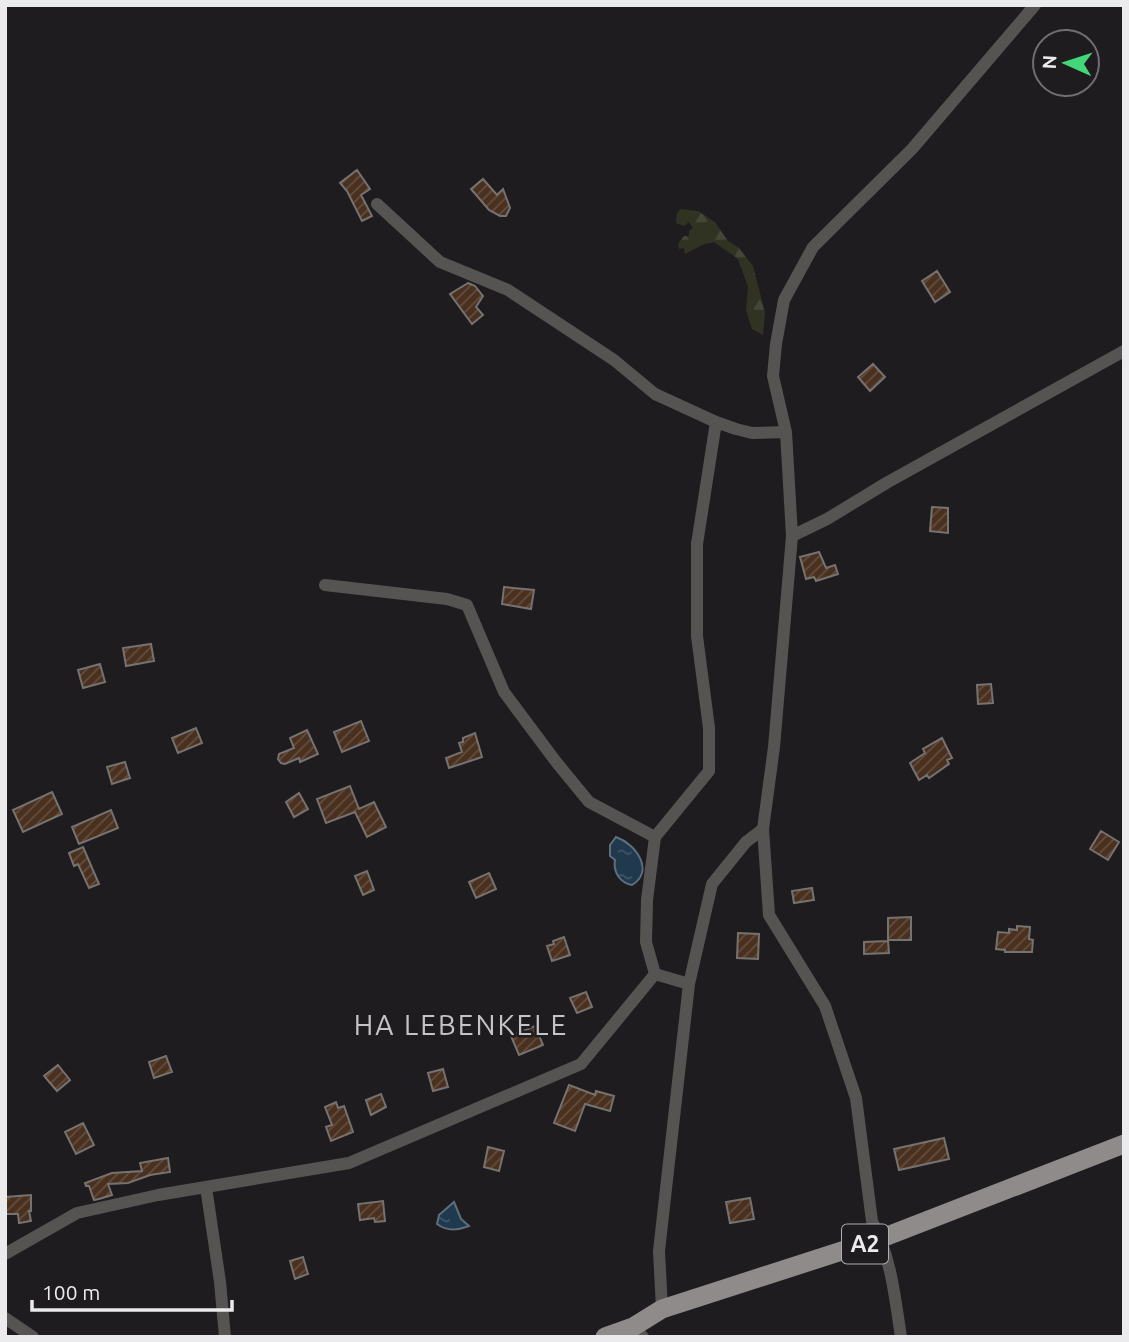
<svg xmlns="http://www.w3.org/2000/svg" width="1129" height="1342" viewBox="0 0 1129 1342" font-family="Ubuntu,sans-serif">
<style>
.forest{fill:url(#forest-firs)}
.water{fill:url(#water-ripples);stroke:#5d6e7d;stroke-width:2}
.building{fill:url(#building-hatch);stroke:#75726f;stroke-width:2}
.lines{fill:none;stroke-linecap:round;stroke-linejoin:round}
.minor{stroke:#565453;stroke-width:12}
.primary{stroke:#8f8b8a;stroke-width:19}
.labels{text-anchor:middle;stroke-width:5;stroke-linejoin:round;paint-order:stroke}
.shield{fill:#1e1c1f;stroke:#aeacae;stroke-width:2}
.shield-label{font-size:23px;font-weight:bold;fill:#ebeaec}
.quarter-label{font-size:28px;letter-spacing:2px;fill:#c5c3c7;stroke:#1e1c1f}
</style>
<defs>
<pattern id="forest-firs" width="22" height="20" patternUnits="userSpaceOnUse" patternTransform="scale(1.75)"><rect width="22" height="20" fill="#303321"/><path d="M5 1l3.5 6h-7zM16 11l3.5 6h-7z" fill="#444737"/></pattern>
<pattern id="water-ripples" width="26" height="14" patternUnits="userSpaceOnUse" patternTransform="scale(1.75)"><rect width="26" height="14" fill="#20394e"/><path d="M2 4q2-2 4 0t4 0M15 11q2-2 4 0t4 0" fill="none" stroke="#415668"/></pattern>
<pattern id="building-hatch" width="6" height="6" patternUnits="userSpaceOnUse" patternTransform="scale(1.75)"><rect width="6" height="6" fill="#4a301e"/><path d="M-1 1l2-2M0 6l6-6M5 7l2-2" fill="none" stroke="#644e3f"/></pattern>
</defs>
<rect width="100%" height="100%" fill="#1e1c1f"/>
<path class="forest" d="M 681,209 L 698,211 L 715,222 L 728,241 L 739,248 L 753,266 L 765,313 L 763,335 L 752,329 L 746,311 L 748,287 L 738,259 L 714,242 L 702,245 L 685,254 L 684,248 L 679,249 L 678,244 L 684,236 L 689,236 L 689,231 L 693,228 L 689,222 L 684,226 L 676,223 L 677,213 Z"/>
<path class="water" d="M 616,837 C 636,844 655,871 632,885 C 620,883 613,872 615,860 L 610,856 L 610,845 Z
M 454,1202 L 461,1219 L 469,1226 C 458,1230 448,1232 437,1224 L 439,1215 Z"/>
<path class="building" d="M 357,170 L 370,189 L 361,195 L 372,216 L 362,221 L 347,191 L 340,183 Z
M 483,179 L 497,195 L 503,189 L 510,208 L 506,216 L 500,216 L 489,210 L 471,189 Z
M 937,271 L 950,292 L 935,302 L 922,281 Z
M 468,283 L 475,286 L 483,296 L 476,307 L 483,315 L 472,324 L 450,294 Z
M 873,364 L 885,377 L 870,391 L 858,377 Z
M 932,507 L 948,508 L 948,533 L 930,531 Z
M 819,552 L 826,568 L 835,565 L 838,574 L 816,581 L 814,577 L 806,579 L 800,557 Z
M 504,587 L 534,590 L 531,609 L 502,604 Z
M 151,644 L 154,661 L 126,666 L 123,648 Z
M 100,664 L 105,682 L 83,688 L 78,670 Z
M 991,684 L 993,703 L 978,704 L 977,685 Z
M 361,721 L 369,741 L 342,752 L 334,732 Z
M 196,728 L 202,743 L 178,753 L 172,738 Z
M 307,730 L 318,754 L 300,762 L 299,758 L 285,764 L 281,763 L 278,759 L 279,754 L 294,748 L 290,738 Z
M 475,733 L 482,757 L 449,768 L 446,758 L 462,752 L 459,743 L 463,742 L 463,738 Z
M 942,738 L 952,758 L 947,760 L 949,764 L 929,778 L 927,775 L 919,780 L 910,763 L 925,753 L 923,749 Z
M 125,762 L 130,778 L 112,784 L 107,767 Z
M 350,786 L 359,809 L 374,802 L 386,827 L 367,837 L 355,812 L 326,823 L 317,799 Z
M 52,792 L 62,814 L 23,832 L 13,810 Z
M 299,793 L 308,809 L 294,817 L 286,802 Z
M 111,810 L 118,828 L 79,844 L 72,827 Z
M 1101,831 L 1119,842 L 1108,860 L 1090,849 Z
M 83,847 L 99,884 L 89,888 L 78,864 L 74,866 L 69,853 Z
M 367,871 L 374,890 L 363,895 L 355,876 Z
M 489,873 L 496,889 L 476,898 L 469,882 Z
M 812,888 L 814,900 L 794,903 L 792,891 Z
M 911,917 L 911,940 L 888,940 L 888,918 Z
M 1017,926 L 1030,927 L 1029,939 L 1033,940 L 1032,952 L 1005,952 L 1005,950 L 996,949 L 998,932 L 1009,933 L 1009,929 L 1017,930 Z
M 738,933 L 759,934 L 758,959 L 737,958 Z
M 564,937 L 570,955 L 552,961 L 547,946 L 554,944 L 553,941 Z
M 888,941 L 889,953 L 864,954 L 864,942 Z
M 586,992 L 592,1007 L 577,1013 L 570,998 Z
M 535,1026 L 543,1045 L 519,1055 L 511,1036 Z
M 166,1056 L 172,1072 L 154,1078 L 149,1062 Z
M 58,1065 L 70,1080 L 57,1091 L 44,1076 Z
M 443,1069 L 448,1087 L 433,1091 L 428,1073 Z
M 569,1085 L 595,1095 L 596,1091 L 614,1096 L 610,1111 L 585,1104 L 575,1131 L 554,1123 Z
M 381,1094 L 386,1107 L 371,1115 L 366,1100 Z
M 336,1102 L 338,1108 L 344,1106 L 353,1132 L 331,1141 L 326,1127 L 332,1125 L 325,1107 Z
M 83,1123 L 94,1145 L 76,1154 L 65,1132 Z
M 944,1138 L 949,1159 L 899,1170 L 894,1149 Z
M 488,1147 L 504,1151 L 499,1171 L 484,1167 Z
M 168,1158 L 170,1172 L 150,1175 L 128,1183 L 108,1184 L 112,1195 L 99,1199 L 94,1200 L 89,1186 L 86,1186 L 85,1183 L 112,1173 L 142,1171 L 140,1163 Z
M 31,1195 L 31,1211 L 29,1211 L 31,1221 L 19,1223 L 18,1214 L 5,1214 L 5,1197 Z
M 750,1198 L 754,1219 L 730,1223 L 726,1202 Z
M 383,1201 L 385,1221 L 375,1222 L 374,1218 L 360,1220 L 358,1204 Z
M 303,1257 L 308,1274 L 295,1279 L 290,1261 Z"/>
<g class="lines">
<path class="minor" d="M 377,204 L 440,262 L 508,290 L 614,360 L 655,394 L 716,422 L 736,429 L 752,433 L 786,432
M 792,536 L 827,519 L 888,482 L 1124,351
M 325,585 L 447,599 L 467,605 L 504,692 L 557,763 L 589,802 L 655,837
M 763,829 L 769,915 L 825,1006 L 856,1098 L 872,1221 C 891,1256 895,1298 901,1337
M 655,974 L 646,942 L 647,900 L 655,837 L 709,771 L 709,728 L 697,636 L 697,544 L 716,422
M 206,1187 L 220,1282 L 225,1337
M 5,1254 L 77,1213 L 158,1195 L 349,1163 L 581,1064 L 655,974 L 689,984
M 662,1309 L 659,1251 L 689,984 L 712,884 L 746,842 L 763,829 L 774,747 L 792,536 L 786,432 L 773,376 L 776,344 L 784,300 L 813,247 L 912,149 L 1035,5
M 5,1318 L 33,1337
M 633,1327 L 643,1337"/>
<path class="primary" d="M 605,1337 L 633,1327 L 662,1309 L 882,1238 L 1124,1144"/>
</g>
<g class="labels">
<rect class="shield" x="842" y="1224.5" width="46" height="39" rx="5"/>
<g class="shield-label">
<text x="865" y="1252">A2</text>
</g>
<g class="quarter-label">
<text x="461" y="1035">HA LEBENKELE</text>
</g>
</g>
<rect width="1129" height="1342" fill="none" stroke="#ebeaec" stroke-width="14"/>
<g transform="translate(1066 63) rotate(273)"><circle r="33" fill="#1e1c1f" stroke="#706e71" stroke-width="2"/>
<path d="M0-5L12 26L0 18L-12 26Z" fill="#44d77a"/>
<text y="-10" font-size="19" font-weight="bold" text-anchor="middle" fill="#ebeaec">N</text>
</g>
<path d="M32 1300v10h200v-10" fill="none" stroke="#ebeaec" stroke-width="3.5"/>
<text x="42" y="1300" font-size="21" fill="#ebeaec" stroke="#1e1c1f" stroke-width="5" paint-order="stroke">100 m</text>
</svg>
